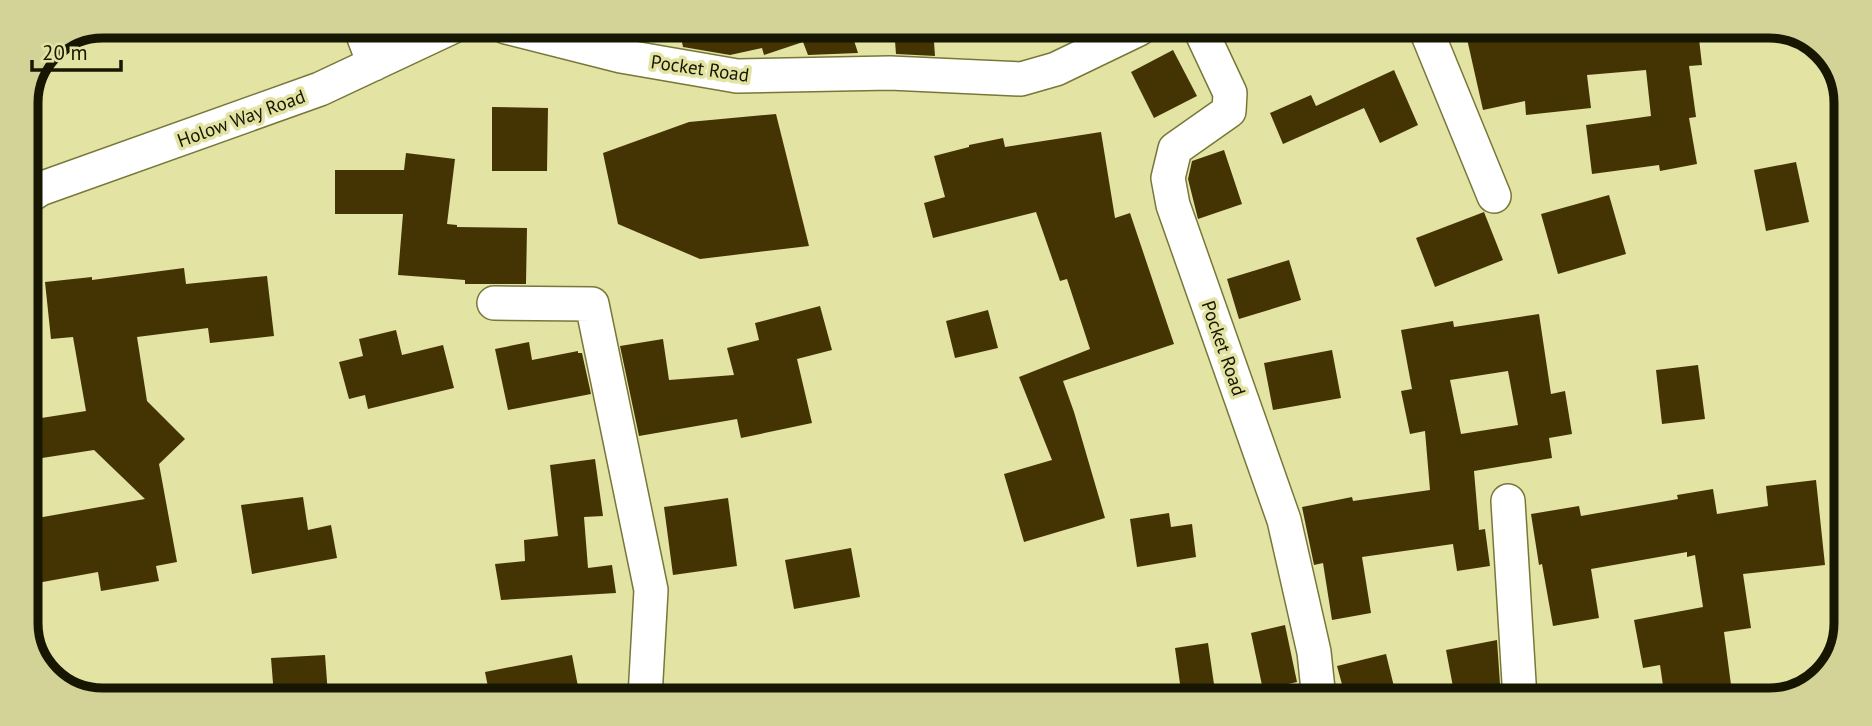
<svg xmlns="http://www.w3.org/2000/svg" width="1872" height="726" viewBox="0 0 1872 726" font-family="'PT Sans',sans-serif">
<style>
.building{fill:#453403;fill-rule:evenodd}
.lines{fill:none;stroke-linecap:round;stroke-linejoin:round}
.minor-casing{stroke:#77773a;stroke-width:36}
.minor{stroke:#fff;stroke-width:33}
.labels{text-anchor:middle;stroke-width:7;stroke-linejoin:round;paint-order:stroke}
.street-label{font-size:19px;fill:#171701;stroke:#e3e3a4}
.rim{fill:none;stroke:#171701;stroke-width:9}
</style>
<rect width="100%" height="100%" fill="#e3e3a4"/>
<path class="building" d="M 679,28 L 850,28 L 858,53 L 808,55 L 803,42 L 764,55 L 762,48 L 730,55 L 683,47 Z
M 894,28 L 933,28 L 935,56 L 896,54 Z
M 1465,30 L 1698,30 L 1702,65 L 1689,66 L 1696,117 L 1689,118 L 1697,164 L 1660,171 L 1659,165 L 1592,174 L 1586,125 L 1651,116 L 1646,70 L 1587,75 L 1591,108 L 1526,115 L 1525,101 L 1483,110 Z
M 1173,50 L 1197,96 L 1154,118 L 1131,72 Z
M 1394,70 L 1418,125 L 1380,143 L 1364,108 L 1283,144 L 1270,113 L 1311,95 L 1316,106 Z
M 492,107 L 548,108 L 547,171 L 492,171 Z
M 776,114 L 809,246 L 700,259 L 618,224 L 603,153 L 689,122 Z
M 1101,132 L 1115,218 L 1130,213 L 1174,344 L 1063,381 L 1074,412 L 1105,518 L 1024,542 L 1004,474 L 1052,460 L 1019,377 L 1090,349 L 1067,279 L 1060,281 L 1036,212 L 933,238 L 924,203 L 945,197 L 934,156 L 969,147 L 969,145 L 1003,138 L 1005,147 Z
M 1224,150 L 1242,204 L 1198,219 L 1188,179 L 1192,161 Z
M 406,153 L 455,159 L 447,224 L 457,225 L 457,227 L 527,228 L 526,284 L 465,284 L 465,280 L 398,275 L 403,214 L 335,214 L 335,170 L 404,170 Z
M 1796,162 L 1809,222 L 1766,231 L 1754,170 Z
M 1609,195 L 1626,254 L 1558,274 L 1541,214 Z
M 1484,212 L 1503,260 L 1435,287 L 1416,238 Z
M 1289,260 L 1301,300 L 1239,319 L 1227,279 Z
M 184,268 L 186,284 L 267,276 L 274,336 L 210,343 L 208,328 L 137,337 L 147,401 L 185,439 L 159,464 L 177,562 L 156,566 L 159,581 L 101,591 L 98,572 L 26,585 L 26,520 L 145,499 L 94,450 L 42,458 L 35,419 L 86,411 L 73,337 L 51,339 L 45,282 L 92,277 L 92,280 Z
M 820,306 L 832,350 L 797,359 L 812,423 L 741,438 L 737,419 L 639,436 L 620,346 L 663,339 L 669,380 L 734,375 L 727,348 L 759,340 L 755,323 Z
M 988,310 L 998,348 L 955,358 L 946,321 Z
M 1539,314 L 1551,394 L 1565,391 L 1572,434 L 1549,438 L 1552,458 L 1474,471 L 1479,530 L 1485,529 L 1490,566 L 1457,571 L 1453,544 L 1362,557 L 1371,613 L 1332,620 L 1323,563 L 1314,565 L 1302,507 L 1352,497 L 1353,501 L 1430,490 L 1425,431 L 1410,434 L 1401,391 L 1412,389 L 1401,330 L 1453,321 L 1454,327 ZM 1508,371 L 1518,425 L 1461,434 L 1450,380 Z
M 396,330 L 402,355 L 443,345 L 454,388 L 368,409 L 365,395 L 349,399 L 339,362 L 363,356 L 359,339 Z
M 529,342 L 532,360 L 578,351 L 578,353 L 582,353 L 591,394 L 508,410 L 495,349 Z
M 1332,350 L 1341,398 L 1273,410 L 1264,363 Z
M 1698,365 L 1705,419 L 1662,424 L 1656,370 Z
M 595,459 L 603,516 L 584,517 L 588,568 L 612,565 L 616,593 L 501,600 L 495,564 L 525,561 L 524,540 L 558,536 L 550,465 Z
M 1816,480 L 1825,565 L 1743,574 L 1751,628 L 1724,632 L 1733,700 L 1665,699 L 1660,665 L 1643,668 L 1634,620 L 1703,607 L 1695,555 L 1687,557 L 1687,552 L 1591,569 L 1599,618 L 1553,626 L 1542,564 L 1539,565 L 1531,514 L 1579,506 L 1581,516 L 1678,499 L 1677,495 L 1713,489 L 1717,514 L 1768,506 L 1766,486 Z
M 303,497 L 308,530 L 331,525 L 337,558 L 252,574 L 241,505 Z
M 728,498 L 737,566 L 673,575 L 664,507 Z
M 1169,513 L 1171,527 L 1192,524 L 1196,557 L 1137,567 L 1130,519 Z
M 851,548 L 860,597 L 794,609 L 785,560 Z
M 1285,625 L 1297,682 L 1263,690 L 1251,633 Z
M 1497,640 L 1500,684 L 1454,692 L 1446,650 Z
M 1208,643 L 1216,698 L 1182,698 L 1175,648 Z
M 1386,654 L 1397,699 L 1346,699 L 1337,666 Z
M 325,655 L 328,695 L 274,696 L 271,658 Z
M 572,655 L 580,697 L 490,697 L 485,672 Z"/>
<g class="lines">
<defs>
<path id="minor" d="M 360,27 L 374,64
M 506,27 L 621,56 L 737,76 L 890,73 L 1021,79 L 1056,69 L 1139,29
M 1200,29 L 1230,93 L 1229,111 L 1175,149 L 1168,178 L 1173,205 L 1284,520 L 1314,652 L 1319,699
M 1426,30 L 1494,196
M 26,198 L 40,189 L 320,89 L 452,27
M 494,303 L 592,304 L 651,590 L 645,697
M 1508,501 L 1520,699"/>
</defs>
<use href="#minor" class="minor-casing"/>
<use href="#minor" class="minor"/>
</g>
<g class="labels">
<g class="street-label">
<text transform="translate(700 68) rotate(8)" y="7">Pocket Road</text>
<text transform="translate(241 118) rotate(-20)" y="7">Holow Way Road</text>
<text transform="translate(1224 348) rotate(71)" y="7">Pocket Road</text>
</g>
</g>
<path d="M0 0H1872V726H0ZM103 38H1769A65 65 0 0 1 1834 103V623A65 65 0 0 1 1769 688H103A65 65 0 0 1 38 623V103A65 65 0 0 1 103 38Z" fill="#d3d397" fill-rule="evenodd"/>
<path class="rim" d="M103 38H1769A65 65 0 0 1 1834 103V623A65 65 0 0 1 1769 688H103A65 65 0 0 1 38 623V103A65 65 0 0 1 103 38Z"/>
<path d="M32 60v10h89v-10" fill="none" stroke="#171701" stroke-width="3.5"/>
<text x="42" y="60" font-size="21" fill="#171701" stroke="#e3e3a4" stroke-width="5" paint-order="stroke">20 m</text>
</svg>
